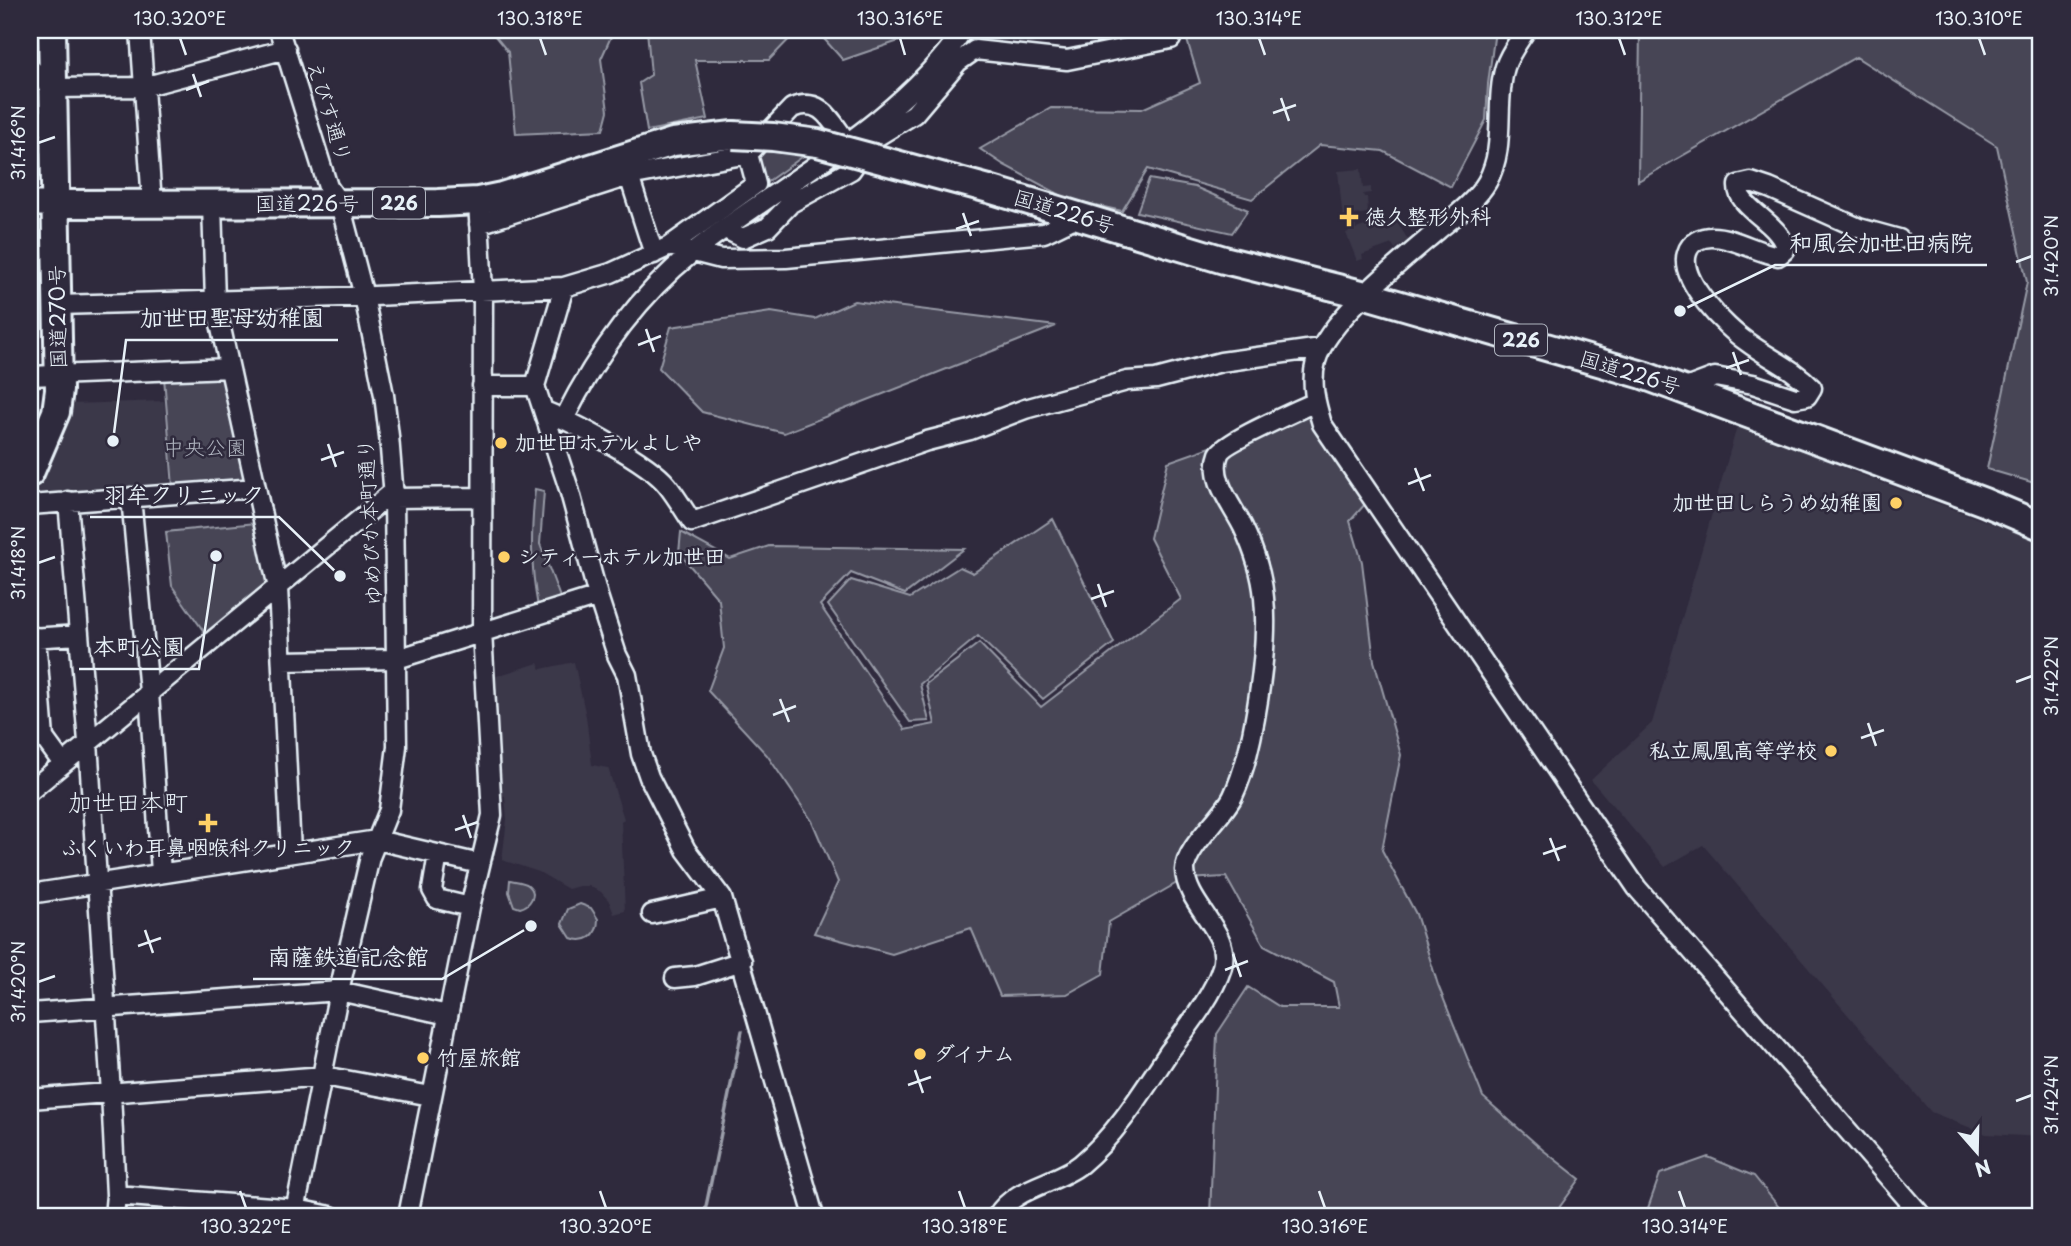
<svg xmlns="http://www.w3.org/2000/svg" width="2071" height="1246" viewBox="0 0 2071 1246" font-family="'Playpen Sans','Klee One',sans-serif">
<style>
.built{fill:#3b3749}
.green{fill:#464455;stroke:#979aa6;stroke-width:2}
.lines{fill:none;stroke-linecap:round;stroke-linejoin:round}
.stream{stroke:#9c9fab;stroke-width:3.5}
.minor-casing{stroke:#e8f1f8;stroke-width:23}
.major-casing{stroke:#e8f1f8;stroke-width:28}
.highway-casing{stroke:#e8f1f8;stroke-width:32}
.minor{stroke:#2f2a3d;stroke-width:18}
.major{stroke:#2f2a3d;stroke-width:23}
.highway{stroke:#2f2a3d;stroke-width:26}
.highway-bridge-casing{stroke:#e8f1f8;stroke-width:32;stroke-linecap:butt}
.highway-bridge{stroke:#2f2a3d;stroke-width:26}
.ticks{fill:none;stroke:#e8f1f8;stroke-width:2.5}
.poi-dot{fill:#ffd166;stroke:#2f2a3d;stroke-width:2.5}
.labels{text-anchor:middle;stroke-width:5;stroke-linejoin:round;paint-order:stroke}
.shield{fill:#2f2a3d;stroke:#b0b5c0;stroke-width:2}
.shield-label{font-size:19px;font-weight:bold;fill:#e8f1f8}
.street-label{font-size:21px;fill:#e8f1f8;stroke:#2f2a3d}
.poi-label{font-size:21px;font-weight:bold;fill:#e8f1f8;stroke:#2f2a3d;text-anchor:start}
.park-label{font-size:21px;fill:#afb4bf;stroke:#2f2a3d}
.quarter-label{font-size:24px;fill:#e8f1f8;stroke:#2f2a3d}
.leader{fill:none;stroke:#e8f1f8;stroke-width:2.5}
.callout-dot{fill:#e8f1f8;stroke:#2f2a3d;stroke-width:2.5}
.callout-label{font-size:23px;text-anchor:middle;font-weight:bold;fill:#e8f1f8;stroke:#2f2a3d;stroke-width:5;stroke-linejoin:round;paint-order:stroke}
.neatline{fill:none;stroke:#e8f1f8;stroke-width:2.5}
.ticks-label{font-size:18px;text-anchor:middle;fill:#e8f1f8}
</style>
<rect width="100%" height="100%" fill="#2f2a3d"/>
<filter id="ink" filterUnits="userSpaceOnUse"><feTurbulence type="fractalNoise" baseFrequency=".0143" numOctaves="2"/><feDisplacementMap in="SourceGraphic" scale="14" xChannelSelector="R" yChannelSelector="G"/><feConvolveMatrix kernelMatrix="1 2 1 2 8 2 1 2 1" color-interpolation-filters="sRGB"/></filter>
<g filter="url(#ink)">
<path class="built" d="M 1361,169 L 1363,188 L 1371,187 L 1371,193 L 1363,194 L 1364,197 L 1367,197 L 1368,213 L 1354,215 L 1356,229 L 1368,225 L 1370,229 L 1396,220 L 1408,240 L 1395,249 L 1392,244 L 1362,255 L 1363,259 L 1357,261 L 1346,233 L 1350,231 L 1349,220 L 1343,220 L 1338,171 Z
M 164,401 L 171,488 L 34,498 L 64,429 L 70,404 Z
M 1738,423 L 1859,474 L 2041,542 L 2041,1137 L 1986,1134 L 1931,1112 L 1703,845 L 1665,867 L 1591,780 L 1652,723 Z
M 574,662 L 586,716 L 592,765 L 608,768 L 624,819 L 621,821 L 625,911 L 614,914 L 609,901 L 601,892 L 589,886 L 579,886 L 568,889 L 539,872 L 502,860 L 507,819 L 505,796 L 498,795 L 490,678 L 538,663 L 541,669 Z"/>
<path class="green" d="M 490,30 L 614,30 L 601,59 L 608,111 L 603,130 L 516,134 L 508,52 Z
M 647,30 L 798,30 L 769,60 L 695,60 L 708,119 L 647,131 L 639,83 L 651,75 Z
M 816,30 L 931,30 L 843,60 Z
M 1184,30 L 1495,30 L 1488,84 L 1486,120 L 1451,187 L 1383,151 L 1320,145 L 1252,199 L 1148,169 L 1122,211 L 1068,199 L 1004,165 L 980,149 L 1051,108 L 1142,109 L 1200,83 Z
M 1640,30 L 2041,30 L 2041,485 L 1987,469 L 2027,282 L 1997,146 L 1856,57 L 1638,181 Z
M 766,150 L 805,155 L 764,184 L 757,160 Z
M 1149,179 L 1195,187 L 1248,210 L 1232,233 L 1137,212 Z
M 854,301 L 1056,326 L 784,433 L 702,412 L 659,368 L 671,327 L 771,312 L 815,319 Z
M 164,377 L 225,377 L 247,478 L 243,483 L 173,487 Z
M 1310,412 L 1367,502 L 1350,521 L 1362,562 L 1374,661 L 1401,755 L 1382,850 L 1416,914 L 1438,985 L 1483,1097 L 1543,1150 L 1580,1179 L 1553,1216 L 1210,1216 L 1217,1034 L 1248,987 L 1280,1007 L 1339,1007 L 1334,982 L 1264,945 L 1226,877 L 1184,879 L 1109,922 L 1103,974 L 1067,994 L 1000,996 L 971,928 L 892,954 L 814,933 L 838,882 L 812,821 L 767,755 L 708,691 L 724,648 L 719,600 L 679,553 L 681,532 L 730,559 L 769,546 L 964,549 L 905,594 L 851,573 L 820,605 L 905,730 L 935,724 L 926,684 L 979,643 L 1041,707 L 1181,599 L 1150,538 L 1168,462 Z
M 535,489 L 544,491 L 540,544 L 561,600 L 538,607 C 530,563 531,534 535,489 Z
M 1053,519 L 1114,643 L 1043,699 L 978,636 L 920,684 L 929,721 L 910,722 L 828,605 L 851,580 L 910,598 L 960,567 L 973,573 Z
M 256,523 L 270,580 L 268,586 L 207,636 L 172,586 L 166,532 Z
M 510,880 C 515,881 525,882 528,885 C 539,894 529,906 520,908 L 514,906 L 509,892 Z
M 580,904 L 591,908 L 598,919 C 598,936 586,944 571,938 L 562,924 L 568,909 Z
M 1708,1157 L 1754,1176 L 1786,1216 L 1649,1216 L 1647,1211 L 1660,1174 Z
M 121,1204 L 221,1208 L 220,1216 L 119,1216 Z"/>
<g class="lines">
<path class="stream" d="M 704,1216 L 742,1031"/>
<defs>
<path id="minor" d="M 140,30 L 152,203
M 279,30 L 328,187 L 340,204 L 364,296 L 384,395 L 389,436 L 394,498 L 397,746 L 389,810 L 370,857 L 339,991 L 294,1216
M 1526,30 C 1519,41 1509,54 1505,67 C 1494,104 1507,147 1487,182 C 1476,201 1455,216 1438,230 C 1404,259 1328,319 1316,361 C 1310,383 1316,404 1322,424 L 1637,888 L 1922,1216
M 30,68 L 52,88 L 143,87 L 286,49
M 629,176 L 748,154 L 792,108 C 821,96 831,121 847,142
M 212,204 L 215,301 L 278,588 L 291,852
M 479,224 L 629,176 L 654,254
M 725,229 L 743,238 L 768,227 L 791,203 L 851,170 L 873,139 L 914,114 L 958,62 L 975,50 L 1067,60 L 1171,39
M 668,247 L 756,184 L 748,154
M 58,305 L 374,296 L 564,287 L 611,273 L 670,246 L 721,259 L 786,258 L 1044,233 L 1077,217
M 30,376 L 229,368
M 482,386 L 535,386 L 569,489 L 598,596 L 617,655 L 627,675 L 641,754 L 649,777 L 686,850 L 722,898 L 814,1216
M 535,386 L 564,287
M 1683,389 L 1715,377 L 1753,384 L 1795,398 L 1807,396 L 1812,388 C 1792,367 1770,359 1747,342 C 1726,328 1678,280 1687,253 C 1690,242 1701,237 1712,237 C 1733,237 1756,252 1778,256 L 1785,250 C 1784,224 1736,209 1738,185 L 1751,182 L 1769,188 L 1859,228 L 1899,239
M 544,411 C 573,422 649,462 667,485 C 676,496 684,510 692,522 L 927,441 L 970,430 L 1025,409 L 1127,381 L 1156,379 L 1221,362 L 1321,348
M 564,419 C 596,355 637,297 693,252 C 781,183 900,124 963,30
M 131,497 L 149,692 L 161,873
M 394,498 L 481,497
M 68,501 L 88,742 L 111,1093 L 116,1195 L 114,1216
M 30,505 L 256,488
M 36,637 L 44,738 L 63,764
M 30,638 L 79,635
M 282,661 L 397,659 L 598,596
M 30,791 L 394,491
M 438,854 L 432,890 L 437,899 L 470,907
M 30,894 L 377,840 L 480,864
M 652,914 L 722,898
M 675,978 L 695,976 L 742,961
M 30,1013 L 339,991 L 448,1015
M 30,1099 L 324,1076 L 431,1096
M 116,1195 L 296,1209 L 331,1216
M 408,1216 L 470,907 L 492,815 L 482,631 L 483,291 L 478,201
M 997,1216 C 1014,1187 1056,1184 1081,1164 C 1117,1134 1143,1091 1169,1052 C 1187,1028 1213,996 1222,967 C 1232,931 1186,906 1185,870 C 1185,848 1223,817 1233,796 C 1254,752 1269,647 1264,598 C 1262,575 1253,548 1243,527 C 1233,506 1209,479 1219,454 C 1224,442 1299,410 1315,402"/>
<path id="major" d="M 30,204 L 56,204"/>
<path id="highway" d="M 989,189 L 1224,260 L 1366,295 L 1643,375 L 1984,502 L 2041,526
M 56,204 L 438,203 L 478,201 L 502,196 L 673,142 L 733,135
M 30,473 L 56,412 L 59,390 L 52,30"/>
</defs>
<use href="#minor" class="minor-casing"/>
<use href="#major" class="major-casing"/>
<use href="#highway" class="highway-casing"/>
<use href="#minor" class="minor"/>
<use href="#major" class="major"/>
<use href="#highway" class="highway"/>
<defs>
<path id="highway-bridge" d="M 733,135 L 773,137 L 818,143 L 989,189"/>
</defs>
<use href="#highway-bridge" class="highway-bridge-casing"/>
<use href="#highway-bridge" class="highway-bridge"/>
</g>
</g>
<path class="ticks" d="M 180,38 L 186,55M 540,38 L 546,55M 900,38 L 905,55M 1259,38 L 1265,55M 1619,38 L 1625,55M 1979,38 L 1985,55M 193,74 L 201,97M 186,90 L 209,81M 1281,98 L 1289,121M 1273,113 L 1296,105M 38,143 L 55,137M 963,213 L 971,236M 956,229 L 979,221M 2016,262 L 2032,256M 646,329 L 654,352M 638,345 L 661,336M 1733,352 L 1741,375M 1726,368 L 1749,360M 328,444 L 336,467M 321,460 L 344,452M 1415,468 L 1424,491M 1408,484 L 1431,475M 38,563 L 55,557M 1098,584 L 1106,607M 1091,599 L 1114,591M 2016,682 L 2032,676M 780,699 L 789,722M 773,715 L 796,706M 1868,723 L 1876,746M 1861,738 L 1884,730M 463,815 L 471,838M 455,830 L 478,822M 1550,838 L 1559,861M 1543,854 L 1566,846M 145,930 L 153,953M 138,946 L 161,938M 1233,954 L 1241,977M 1225,970 L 1248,961M 38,982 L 55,976M 915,1070 L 923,1093M 908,1085 L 931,1077M 2016,1101 L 2032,1095M 240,1191 L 246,1208M 600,1191 L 606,1208M 959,1191 L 965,1208M 1319,1191 L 1325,1208M 1679,1191 L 1685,1208"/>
<g class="poi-dot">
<path d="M1345.5 206.5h7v7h7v7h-7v7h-7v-7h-7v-7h7z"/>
<circle cx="501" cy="443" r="7"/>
<circle cx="1896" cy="503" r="7"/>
<circle cx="504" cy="557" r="7"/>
<circle cx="1831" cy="751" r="7"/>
<path d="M204.5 812.5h7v7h7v7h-7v7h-7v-7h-7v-7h7z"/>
<circle cx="920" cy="1054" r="7"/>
<circle cx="423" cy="1058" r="7"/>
</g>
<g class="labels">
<g class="shield">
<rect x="373" y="187.5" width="52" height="31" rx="5"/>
<rect x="1495" y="324.5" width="52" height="31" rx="5"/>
</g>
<g class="shield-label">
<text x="399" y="210">226</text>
<text x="1521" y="347">226</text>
</g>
<g class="street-label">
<text transform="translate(329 112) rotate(73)" y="7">えびす通り</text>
<text x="307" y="211">国道226号</text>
<text transform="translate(1064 212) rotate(17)" y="7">国道226号</text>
<text transform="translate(58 317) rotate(-91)" y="7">国道270号</text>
<text transform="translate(1630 373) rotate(17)" y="7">国道226号</text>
<text transform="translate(370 522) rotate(-93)" y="7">ゆめぴか本町通り</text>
</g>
<g class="poi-label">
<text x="1365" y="224">徳久整形外科</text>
<text x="515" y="450">加世田ホテルよしや</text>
<text x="1882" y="510" text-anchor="end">加世田しらうめ幼稚園</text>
<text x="518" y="564">シティーホテル加世田</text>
<text x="1817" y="758" text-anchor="end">私立鳳凰高等学校</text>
<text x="208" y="855" text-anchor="middle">ふくいわ耳鼻咽喉科クリニック</text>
<text x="934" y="1061">ダイナム</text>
<text x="437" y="1065">竹屋旅館</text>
</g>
<g class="park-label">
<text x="205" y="455">中央公園</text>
</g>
<g class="quarter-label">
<text x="128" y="811">加世田本町</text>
</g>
</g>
<path class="leader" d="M1680 311L1775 265H1987M113 441L126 340H338M340 576L279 517H90M216 556L199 669H79M531 926L442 979H253"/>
<g class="callout-dot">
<circle cx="1680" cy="311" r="7"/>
<circle cx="113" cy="441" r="7"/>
<circle cx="340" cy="576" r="7"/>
<circle cx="216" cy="556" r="7"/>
<circle cx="531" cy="926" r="7"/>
</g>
<g class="callout-label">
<text x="1881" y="251">和風会加世田病院</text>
<text x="232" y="326">加世田聖母幼稚園</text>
<text x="184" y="503">羽牟クリニック</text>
<text x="139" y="655">本町公園</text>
<text x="348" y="965">南薩鉄道記念館</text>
</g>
<rect width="2071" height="1246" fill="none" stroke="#2f2a3d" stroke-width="77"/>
<g transform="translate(1977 1152) rotate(160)" stroke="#2f2a3d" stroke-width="5" paint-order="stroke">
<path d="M0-5L12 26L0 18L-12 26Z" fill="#e8f1f8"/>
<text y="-10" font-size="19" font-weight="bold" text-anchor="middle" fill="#e8f1f8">N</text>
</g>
<rect x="38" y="38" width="1994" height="1170" class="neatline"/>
<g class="ticks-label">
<text x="180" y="25">130.320°E</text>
<text x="540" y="25">130.318°E</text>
<text x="900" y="25">130.316°E</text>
<text x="1259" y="25">130.314°E</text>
<text x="1619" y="25">130.312°E</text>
<text x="1979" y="25">130.310°E</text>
<text transform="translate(19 143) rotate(-90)" y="6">31.416°N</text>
<text transform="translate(2052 256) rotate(-90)" y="6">31.420°N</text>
<text transform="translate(19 563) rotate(-90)" y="6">31.418°N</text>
<text transform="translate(2052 676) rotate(-90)" y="6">31.422°N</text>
<text transform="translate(19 982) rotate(-90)" y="6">31.420°N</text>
<text transform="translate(2052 1095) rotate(-90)" y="6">31.424°N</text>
<text x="246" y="1233">130.322°E</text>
<text x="606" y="1233">130.320°E</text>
<text x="965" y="1233">130.318°E</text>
<text x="1325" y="1233">130.316°E</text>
<text x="1685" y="1233">130.314°E</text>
</g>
</svg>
